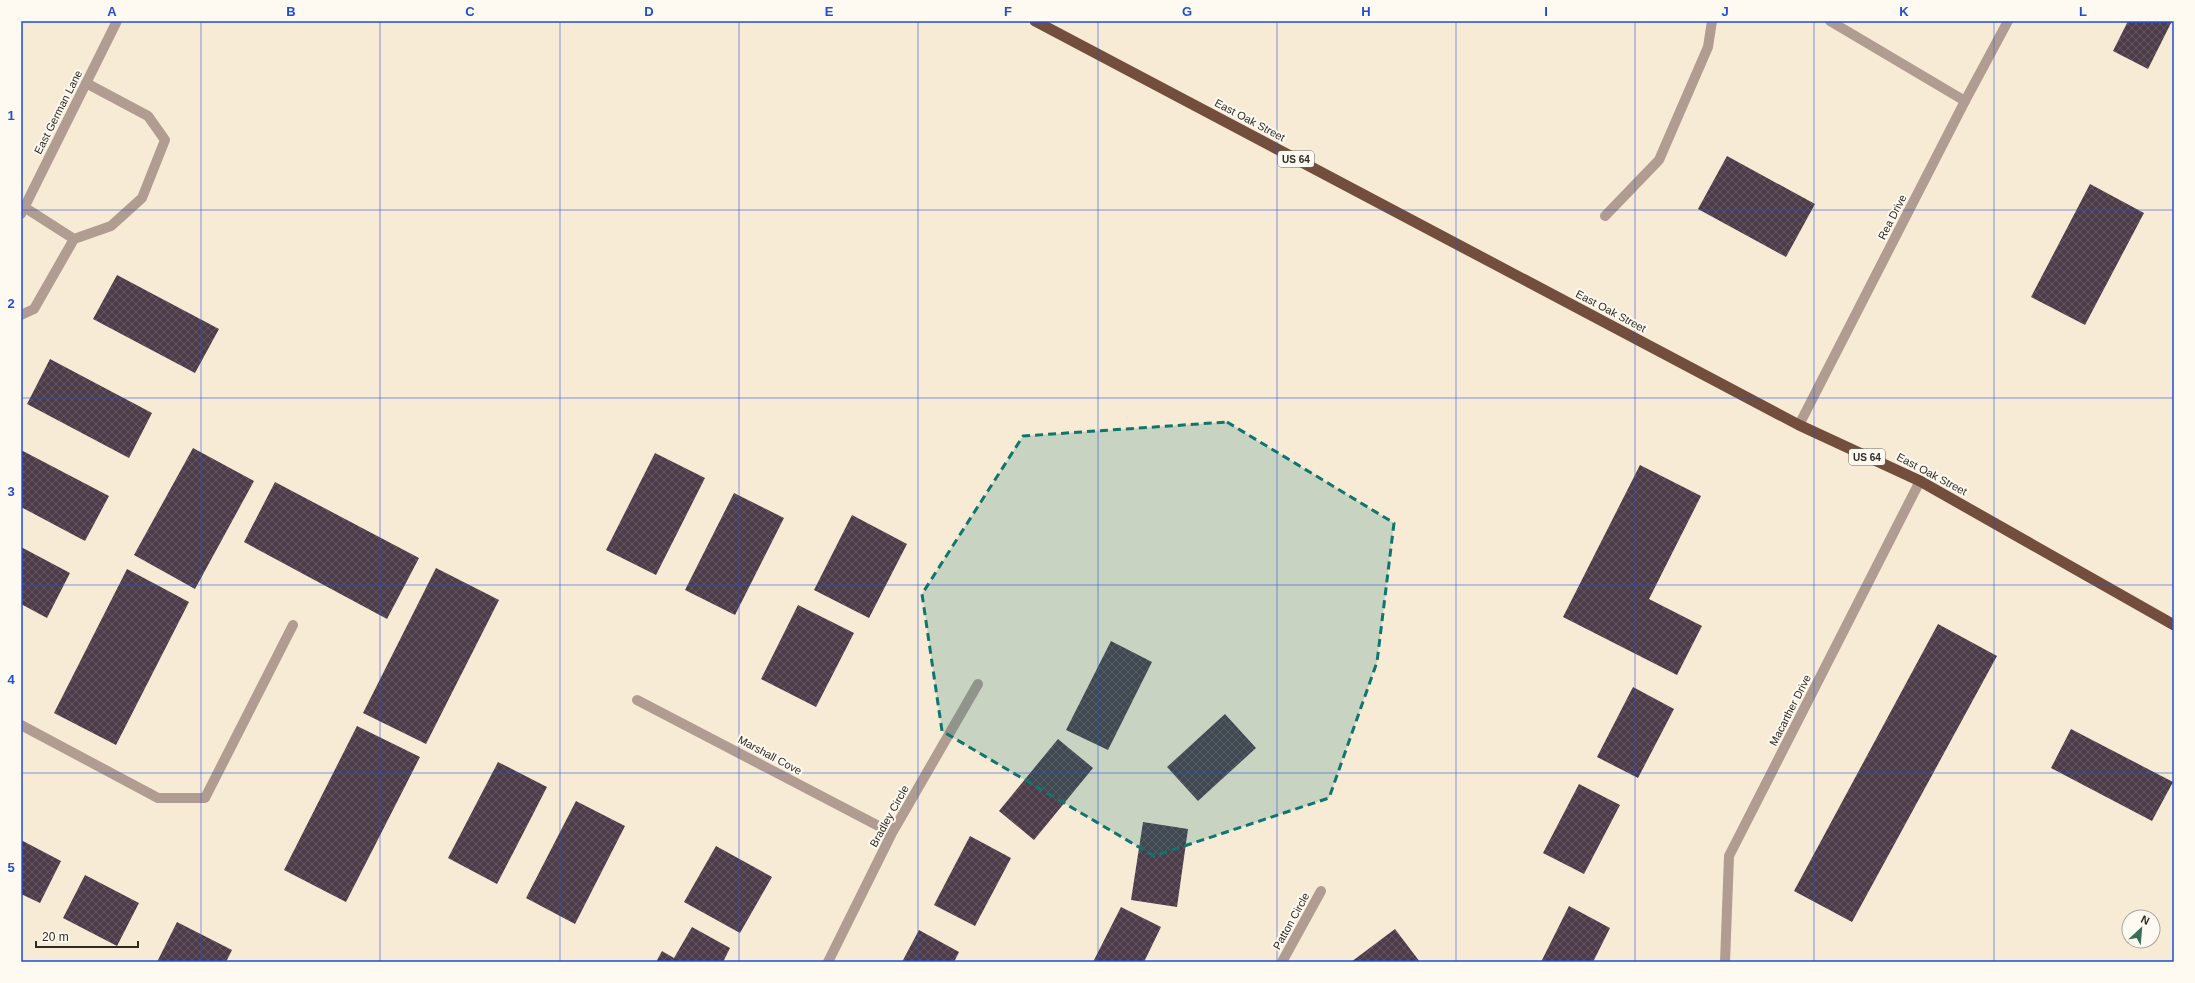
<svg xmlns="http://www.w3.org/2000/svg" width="2195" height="983" viewBox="0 0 2195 983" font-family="Helvetica,sans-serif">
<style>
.building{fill:url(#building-cross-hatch)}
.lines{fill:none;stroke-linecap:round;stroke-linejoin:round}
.service{stroke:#b19c92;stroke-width:10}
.minor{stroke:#b19c92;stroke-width:10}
.tertiary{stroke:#b19c92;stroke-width:10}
.trunk{stroke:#744e3c;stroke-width:11}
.marked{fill:#0f766e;fill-opacity:0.2;stroke:#0f766e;stroke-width:3;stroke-dasharray:8 5;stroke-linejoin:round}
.grid{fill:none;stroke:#1d4ed8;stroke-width:1;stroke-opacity:0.55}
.labels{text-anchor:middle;stroke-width:4;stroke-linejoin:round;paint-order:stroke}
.shield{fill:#fef9f1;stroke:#6c6860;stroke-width:1}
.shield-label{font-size:10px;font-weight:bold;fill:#2e2a22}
.street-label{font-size:11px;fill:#2e2a22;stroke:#fef9f1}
.neatline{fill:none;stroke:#1d4ed8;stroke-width:1.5}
.grid-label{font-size:13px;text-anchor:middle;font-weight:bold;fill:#1d4ed8}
</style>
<defs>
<pattern id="building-cross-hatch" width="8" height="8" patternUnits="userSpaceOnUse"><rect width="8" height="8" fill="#4d3d4b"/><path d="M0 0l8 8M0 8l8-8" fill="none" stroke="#645762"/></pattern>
</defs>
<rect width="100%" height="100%" fill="#f7ebd6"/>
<path class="building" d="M 2128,21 L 2172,21 L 2148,69 L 2113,51 Z
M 1727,156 L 1815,204 L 1786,257 L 1698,209 Z
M 2090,184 L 2144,213 L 2085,325 L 2031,297 Z
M 117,275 L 219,329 L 195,373 L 93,319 Z
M 50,359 L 152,413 L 129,458 L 27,404 Z
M 193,448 L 254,481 L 195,589 L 134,555 Z
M 21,450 L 109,496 L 85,541 L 21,507 Z
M 655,453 L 705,478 L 656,575 L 606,550 Z
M 1640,465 L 1701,496 L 1649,599 L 1702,626 L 1677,675 L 1563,617 Z
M 275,482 L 419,558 L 387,619 L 244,542 Z
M 734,493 L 784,518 L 735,615 L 685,590 Z
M 852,515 L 907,544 L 869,618 L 814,590 Z
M 21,547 L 70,573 L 47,618 L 21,604 Z
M 436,568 L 499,600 L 426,744 L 363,713 Z
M 127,569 L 189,602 L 116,745 L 54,713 Z
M 798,605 L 854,633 L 816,707 L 761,679 Z
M 1938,624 L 1997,656 L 1852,922 L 1794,891 Z
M 1111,641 L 1152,662 L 1108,750 L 1066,730 Z
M 1633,687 L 1674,709 L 1638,778 L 1597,757 Z
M 1225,714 L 1256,748 L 1198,801 L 1167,767 Z
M 357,726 L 420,757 L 346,902 L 284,870 Z
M 2071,729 L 2173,782 L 2152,821 L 2051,768 Z
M 1058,739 L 1093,768 L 1034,840 L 999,811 Z
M 498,762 L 547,787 L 497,884 L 448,858 Z
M 1579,784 L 1620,805 L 1584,874 L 1543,853 Z
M 576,801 L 625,826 L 575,924 L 526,898 Z
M 1143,822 L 1188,829 L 1177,907 L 1131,900 Z
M 970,836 L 1011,858 L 975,926 L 934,905 Z
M 21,840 L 61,861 L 40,903 L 21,894 Z
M 716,846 L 772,877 L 740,933 L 684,902 Z
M 85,875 L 139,903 L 117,946 L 63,918 Z
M 1569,906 L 1610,928 L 1593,962 L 1541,962 Z
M 1121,907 L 1161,927 L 1144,962 L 1093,962 Z
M 177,922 L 232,950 L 226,962 L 157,962 Z
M 692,927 L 730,948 L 723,962 L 656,962 L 662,951 L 674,958 Z
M 1395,929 L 1420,962 L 1351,962 Z
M 919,930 L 959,952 L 954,962 L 902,962 Z"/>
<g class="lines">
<path class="service" d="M 1830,21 L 1965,101
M 24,207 L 74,239
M 1605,216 L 1659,160 L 1708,47 L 1712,21
M 21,315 L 34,309 L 74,239 L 111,226 L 142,198 L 165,140 L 148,116 L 86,83
M 21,725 L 158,798 L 205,798 L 293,625"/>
<path class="minor" d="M 1799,425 L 1965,101 L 2008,21
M 637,700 L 892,833
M 828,962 L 892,833 L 978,684
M 1282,962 L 1321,891
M 1725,962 L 1729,856 L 1920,481"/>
<path class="tertiary" d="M 21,214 L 117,21"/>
<path class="trunk" d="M 1035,21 L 1799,425 L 1920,481 L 2174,625"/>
</g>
<path class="marked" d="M 1227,422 L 1394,523 L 1377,662 L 1329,798 L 1154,856 L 942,731 L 922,594 L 1023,436 Z"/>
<path class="grid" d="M 201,21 L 201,962M 380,21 L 380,962M 560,21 L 560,962M 739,21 L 739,962M 918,21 L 918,962M 1098,21 L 1098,962M 1277,21 L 1277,962M 1456,21 L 1456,962M 1635,21 L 1635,962M 1814,21 L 1814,962M 1994,21 L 1994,962M 21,210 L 2174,210M 21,398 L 2174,398M 21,585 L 2174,585M 21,773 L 2174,773"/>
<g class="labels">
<g class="shield">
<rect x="1278" y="151" width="36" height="16" rx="3"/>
<rect x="1849" y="449" width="36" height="16" rx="3"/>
</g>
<g class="shield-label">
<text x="1296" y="163">US 64</text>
<text x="1867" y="461">US 64</text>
</g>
<g class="street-label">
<text transform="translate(58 112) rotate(-63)" y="4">East German Lane</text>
<text transform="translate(1250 120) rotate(28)" y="4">East Oak Street</text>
<text transform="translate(1892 217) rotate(-63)" y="4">Rea Drive</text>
<text transform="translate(1611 311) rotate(28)" y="4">East Oak Street</text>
<text transform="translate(1932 474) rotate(28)" y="4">East Oak Street</text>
<text transform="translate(1790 710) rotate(-63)" y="4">Macarther Drive</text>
<text transform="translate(770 755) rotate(28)" y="4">Marshall Cove</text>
<text transform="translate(889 816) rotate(-61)" y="4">Bradley Circle</text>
<text transform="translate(1291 921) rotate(-61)" y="4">Patton Circle</text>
</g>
</g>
<rect width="2195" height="983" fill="none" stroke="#fef9f1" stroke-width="44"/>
<g transform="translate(2141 929) rotate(26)"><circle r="19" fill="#fef9f1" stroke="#aba69e"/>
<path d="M0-3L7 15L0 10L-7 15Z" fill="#377059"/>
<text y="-6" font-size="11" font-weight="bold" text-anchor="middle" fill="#2e2a22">N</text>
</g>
<path d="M36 941v6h102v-6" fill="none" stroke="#2e2a22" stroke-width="2"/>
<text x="42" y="941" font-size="12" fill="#2e2a22" stroke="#fef9f1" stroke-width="3" paint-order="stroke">20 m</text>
<rect x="22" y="22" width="2151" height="939" class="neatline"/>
<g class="grid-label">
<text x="112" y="16">A</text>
<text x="291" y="16">B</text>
<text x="470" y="16">C</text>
<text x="649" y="16">D</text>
<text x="829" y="16">E</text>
<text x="1008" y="16">F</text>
<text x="1187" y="16">G</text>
<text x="1366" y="16">H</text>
<text x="1546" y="16">I</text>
<text x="1725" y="16">J</text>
<text x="1904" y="16">K</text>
<text x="2083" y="16">L</text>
<text x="11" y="120">1</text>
<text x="11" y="308">2</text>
<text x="11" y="496">3</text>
<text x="11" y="684">4</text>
<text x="11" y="872">5</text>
</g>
</svg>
